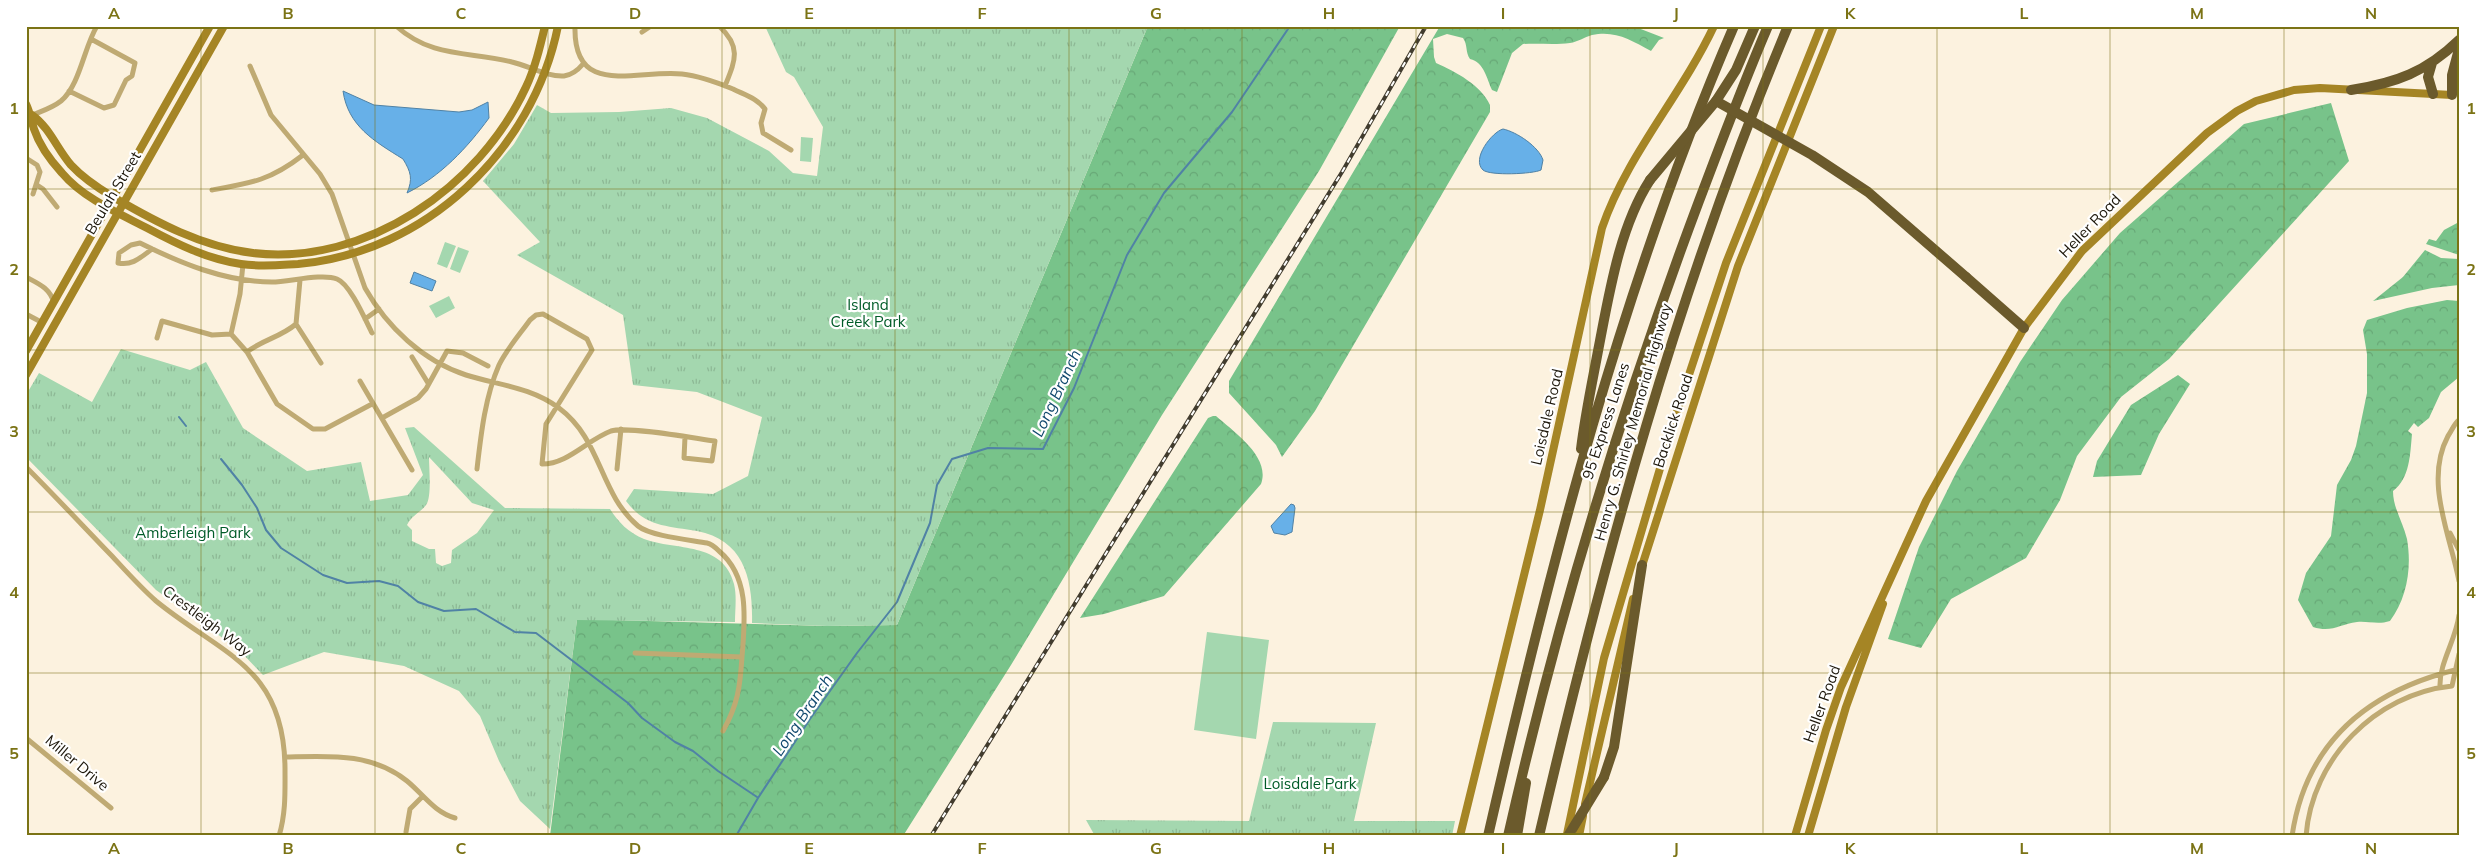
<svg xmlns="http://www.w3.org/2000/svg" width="2485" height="862" viewBox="0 0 2485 862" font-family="Mulish,sans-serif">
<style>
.forest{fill:url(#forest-crowns)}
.park{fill:url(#park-tufts);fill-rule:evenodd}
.pitch{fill:#a4d7af}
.water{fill:#67b0e8;stroke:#5082a5}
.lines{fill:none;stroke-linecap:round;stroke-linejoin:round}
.stream{stroke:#5082a5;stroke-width:2}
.street{stroke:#bfaa73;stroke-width:5}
.secondary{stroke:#a58525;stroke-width:8}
.highway{stroke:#6b5a2c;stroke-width:10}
.rail-casing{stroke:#423c2e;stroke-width:4}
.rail{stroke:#fff;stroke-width:2;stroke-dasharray:5.5;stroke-linecap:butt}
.highway-bridge{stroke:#6b5a2c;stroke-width:10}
.grid{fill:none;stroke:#7b7315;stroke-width:1;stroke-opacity:0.55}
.labels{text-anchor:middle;stroke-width:4.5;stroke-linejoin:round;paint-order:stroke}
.street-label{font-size:15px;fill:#1c160a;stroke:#fff}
.park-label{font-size:15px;fill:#005b28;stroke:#fff}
.water-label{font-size:16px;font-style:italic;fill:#11496e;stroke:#fff}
.neatline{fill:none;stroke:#7b7315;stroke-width:2}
.grid-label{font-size:16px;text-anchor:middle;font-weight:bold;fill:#7b7315}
</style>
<defs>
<pattern id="forest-crowns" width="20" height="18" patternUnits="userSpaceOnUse" patternTransform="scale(1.25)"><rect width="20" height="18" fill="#78c38a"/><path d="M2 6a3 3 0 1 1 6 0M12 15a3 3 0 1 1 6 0" fill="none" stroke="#67a776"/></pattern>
<pattern id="park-tufts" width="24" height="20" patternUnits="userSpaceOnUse" patternTransform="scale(1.25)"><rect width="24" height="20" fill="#a4d7af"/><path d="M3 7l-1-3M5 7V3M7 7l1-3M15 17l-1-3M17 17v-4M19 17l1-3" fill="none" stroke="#8db895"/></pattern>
</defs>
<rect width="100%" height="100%" fill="#fcf2df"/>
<path class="forest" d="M 1148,26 L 1400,26 L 1319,171 L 1162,415 L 1011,665 L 903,836 L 550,836 L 577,619 L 827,626 L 897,625 Z
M 1440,26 L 1633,26 L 1664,38 L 1659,40 L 1651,51 C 1631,40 1615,30 1592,35 C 1584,37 1578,42 1570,43 C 1554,45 1539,43 1523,44 L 1512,53 L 1497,92 L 1492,90 C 1487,79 1484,62 1470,59 C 1465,52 1468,45 1463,38 L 1447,34 L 1433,39 L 1434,57 L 1436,63 C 1456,72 1481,85 1490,105 L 1490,112 L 1315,411 L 1282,457 L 1276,445 L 1229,393 L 1229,381 Z
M 2331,103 L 2349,161 L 2169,359 L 2121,397 L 2077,456 L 2060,500 L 2026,558 L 1951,599 L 1921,648 L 1888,639 L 1919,547 L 1957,471 L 2020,362 L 2062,300 L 2120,233 L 2244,124 Z
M 2459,222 L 2459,255 L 2426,244 L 2429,239 L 2436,241 L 2444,230 Z
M 2425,250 L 2441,258 L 2459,259 L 2459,285 L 2432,288 L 2373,301 L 2403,277 Z
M 2447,300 L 2459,301 L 2459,377 L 2441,392 L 2429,418 L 2418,427 L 2414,423 L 2408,431 L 2412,434 C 2410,455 2410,478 2393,491 C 2393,508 2403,522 2407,539 C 2412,568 2407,598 2390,621 C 2378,625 2369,621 2357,622 C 2340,624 2332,633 2313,627 L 2298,600 L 2306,573 L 2331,536 L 2337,485 L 2351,460 L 2356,446 L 2367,393 L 2367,354 L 2363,330 L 2367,320 L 2407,308 Z
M 2178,375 L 2190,384 L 2159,434 L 2141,475 L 2093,477 L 2097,461 L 2131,405 Z
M 1213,416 L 1216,416 C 1234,432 1271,457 1261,484 L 1164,596 L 1104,614 L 1080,618 L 1208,418 Z"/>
<path class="park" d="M 765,26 L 1148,26 L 897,625 L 827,626 L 752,623 C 753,581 745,540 697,531 C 668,526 645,527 626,501 L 634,489 L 713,494 L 748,476 L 762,417 L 697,392 L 633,385 L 623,315 L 517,255 L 540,242 L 483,181 L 514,144 L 537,105 L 551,113 L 619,112 L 671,108 L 707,118 L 769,151 L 793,173 L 817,176 L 823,127 L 794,77 L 786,72 Z
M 121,349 L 190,370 L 206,362 L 243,428 L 307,471 L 361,462 L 370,501 L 408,495 L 423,475 L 405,428 L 414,427 L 505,508 L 610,509 C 618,522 629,533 644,539 C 676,551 723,541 734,584 C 737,596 735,610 735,622 L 577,620 L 550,829 L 520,801 L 499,761 L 480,716 L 459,691 L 404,666 L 324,652 L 263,675 L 238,649 L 156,590 L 26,457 L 26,395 L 39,373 L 92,402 ZM 429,457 L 472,503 L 494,510 L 477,533 L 452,550 L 451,563 L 442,566 L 436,563 L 435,549 L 429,549 L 412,541 L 412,530 L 407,525 C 412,515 420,513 426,505 C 432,497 429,468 429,457 Z
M 1273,722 L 1376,723 L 1354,821 L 1455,821 L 1452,836 L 1095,836 L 1086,820 L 1249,821 Z"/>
<path class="pitch" d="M 801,137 L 813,138 L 811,162 L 800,161 Z
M 445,242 L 456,246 L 447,268 L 437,264 Z
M 458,247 L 469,251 L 460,273 L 450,269 Z
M 449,296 L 455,308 L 436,318 L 429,306 Z
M 1207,632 L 1269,640 L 1256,739 L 1194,730 Z
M 1327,775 L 1342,776 L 1340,801 L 1325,800 Z
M 1278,776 L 1289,777 L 1286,800 L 1275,799 Z
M 1292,777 L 1303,779 L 1300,801 L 1289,800 Z"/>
<path class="water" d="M 343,91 L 374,105 L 459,112 L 472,110 L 488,102 L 489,118 C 467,148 441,176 407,193 C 413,179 411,172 403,159 C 374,141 348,126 343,91 Z
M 1503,129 C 1517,132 1539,147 1543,160 L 1541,170 C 1533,174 1490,176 1483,170 C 1471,159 1492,132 1503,129 Z
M 414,272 L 436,281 L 432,291 L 410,283 Z
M 1291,504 L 1294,505 L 1295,508 L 1292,532 L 1285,535 L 1274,533 L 1271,526 Z"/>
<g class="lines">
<path class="stream" d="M 179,417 L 186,426
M 221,459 L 242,485 L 257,508 L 266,530 L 281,548 L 323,575 L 347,583 L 379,581 L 398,586 L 418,602 L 444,611 L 476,609 L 515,632 L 536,633 L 628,703 L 642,718 L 675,742 L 693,751 L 718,771 L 757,797
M 736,836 L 758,798 L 810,719 L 857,653 L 897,602 L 930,523 L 937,485 L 952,459 L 988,448 L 1043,449 L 1074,388 L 1127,255 L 1164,193 L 1232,112 L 1290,26"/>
<path class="street" d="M 396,26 C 433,59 470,51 512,62 C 529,66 547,77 564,76 C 572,75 578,70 583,64
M 575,26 C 573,99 636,69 682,74 C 700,76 716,82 733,89 C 745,95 757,98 765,109 L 761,123 L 763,133 L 791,150
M 719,26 C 742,47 735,61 725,86
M 642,32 L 651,26
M 250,66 L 271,115 L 320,174 L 332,194 L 365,288 C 387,327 423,361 466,375 C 498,385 531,387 559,408 C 602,440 599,493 638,526 C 650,536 691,540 707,543 C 712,544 716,548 719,551 C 750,577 745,620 742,657 L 635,653
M 69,91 L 104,108 L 114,105 L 126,80 L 132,76 L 135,63 L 91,39
M 26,118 C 38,112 51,109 61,101 C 80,85 84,47 97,26
M 26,158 L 37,165 L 40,172 L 33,194
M 37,185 L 43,189 L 57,207
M 212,190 C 252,183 271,180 303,155
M 152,249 C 140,258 132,266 118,263 L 119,253 L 131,245 L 140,243 C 180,263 226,282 272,282 C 289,282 322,273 337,279 C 350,284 365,319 372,333
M 26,277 C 39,284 50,288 54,303
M 26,314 L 43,323
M 365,319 L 379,309
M 296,324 L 321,363
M 231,334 L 247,352 L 277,404 L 313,429 L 325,429 L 372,404
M 231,334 L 240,294 L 243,264
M 157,338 L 162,321 L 212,335 L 231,334
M 247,352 C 262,340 281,337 296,324 L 300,280
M 412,357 L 428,383
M 360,381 L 412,470
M 382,418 L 418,398 L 426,389 L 447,351 L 463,353 L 488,366
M 2459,420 C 2454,424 2452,430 2448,436 C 2424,481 2450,534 2459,581
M 26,467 C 55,496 83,526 111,555 C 125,570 140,587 156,601 C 222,655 284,666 285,768 C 285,791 286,813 279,836
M 477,469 C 481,434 485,397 499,365 C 506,350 520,334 530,320 L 536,315 L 543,314 L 587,339 L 592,350 L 546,424 L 542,464 C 568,464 587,440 611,431 C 628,426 693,438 715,441 L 712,461 L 684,458 L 685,437
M 617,469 L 621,429
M 2450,533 L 2459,550
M 2440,687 C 2439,663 2456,640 2459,615
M 723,731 C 738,704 740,687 742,657
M 26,738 L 111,808
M 285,757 C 328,756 371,752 407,781 C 424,795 434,812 455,818
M 406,832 L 410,809 L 423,796
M 2292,836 C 2306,742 2367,692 2455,670
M 2306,836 C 2312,759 2375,694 2452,686 L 2459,654"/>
<path class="secondary" d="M 26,104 C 30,112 31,120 34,129 C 39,144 51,161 62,173 C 83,198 118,213 147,228 C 177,244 207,259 241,264 C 260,267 279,265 298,264 C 425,253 533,151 558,26
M 32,115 C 50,128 57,149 71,165 C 83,178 98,188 113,197 C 156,222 202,247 253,253 C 366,266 479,188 526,87 C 535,68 540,47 545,26
M 26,351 L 210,26
M 26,375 L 224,26
M 1641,569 L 1738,266 L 1834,26
M 1585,804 L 1633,599
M 1567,834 L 1604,658 L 1677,411 L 1726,263 L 1821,26
M 1460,836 L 1540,510 L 1602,228 C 1627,155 1681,96 1714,26
M 1579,836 L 1583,816
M 1795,836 L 1826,730 L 1841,687 L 1926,501 L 2024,328 L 2082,251 L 2207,133 L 2237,111 L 2256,101 L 2294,90 L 2320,88 L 2452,95
M 1808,836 L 1846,707 L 1883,604"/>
<path class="highway" d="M 2432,63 L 2428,77 L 2433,94
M 2351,90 C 2396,83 2426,72 2459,40
M 2452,95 L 2452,75 L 2459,49
M 1716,101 L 1736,70 L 1755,26
M 1966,277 L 2024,328
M 1581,449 C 1585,416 1592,383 1598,351 C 1609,295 1619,228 1650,180
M 1604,777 L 1614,747 L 1642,565
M 1488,836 C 1551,561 1622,285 1734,26
M 1508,836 C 1557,620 1621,409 1699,201 C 1721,143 1743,84 1768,26
M 1517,836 L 1526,783
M 1539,836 C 1603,561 1678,287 1788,26"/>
<defs>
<path id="rail" d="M 931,836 L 1342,172 L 1426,26"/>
</defs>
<use href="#rail" class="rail-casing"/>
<use href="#rail" class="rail"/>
<path class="highway-bridge" d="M 1650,180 L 1716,101 L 1812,155 L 1868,192 L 1966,277
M 1568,836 L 1604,777"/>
</g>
<path class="grid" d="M 201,26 L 201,836M 375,26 L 375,836M 548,26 L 548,836M 722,26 L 722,836M 895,26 L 895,836M 1069,26 L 1069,836M 1242,26 L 1242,836M 1416,26 L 1416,836M 1590,26 L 1590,836M 1763,26 L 1763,836M 1937,26 L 1937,836M 2110,26 L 2110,836M 2284,26 L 2284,836M 26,189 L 2459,189M 26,350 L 2459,350M 26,512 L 2459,512M 26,673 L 2459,673"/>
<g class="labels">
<g class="street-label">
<text transform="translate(113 193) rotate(-59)" y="5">Beulah Street</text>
<text transform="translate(2090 226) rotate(-46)" y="5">Heller Road</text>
<text transform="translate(1547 417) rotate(-77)" y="5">Loisdale Road</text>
<text transform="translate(1606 421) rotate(-72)" y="5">95 Express Lanes</text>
<text transform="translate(1673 421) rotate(-72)" y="5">Backlick Road</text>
<text transform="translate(1633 422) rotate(-74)" y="5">Henry G. Shirley Memorial Highway</text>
<text transform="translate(207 621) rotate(37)" y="5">Crestleigh Way</text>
<text transform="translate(1822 704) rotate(-70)" y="5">Heller Road</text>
<text transform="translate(77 763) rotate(40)" y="5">Miller Drive</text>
</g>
<g class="park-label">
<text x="868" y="310">Island<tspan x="868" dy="17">Creek Park</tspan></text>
<text x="193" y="538">Amberleigh Park</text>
<text x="1310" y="789">Loisdale Park</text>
</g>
<g class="water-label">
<text transform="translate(1056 393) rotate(-65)" y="6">Long Branch</text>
<text transform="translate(802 715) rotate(-56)" y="6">Long Branch</text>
</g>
</g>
<rect width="2485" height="862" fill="none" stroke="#ffffff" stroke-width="55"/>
<rect x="28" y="28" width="2430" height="806" class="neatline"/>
<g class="grid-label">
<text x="114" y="19">A</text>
<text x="288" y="19">B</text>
<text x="461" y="19">C</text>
<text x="635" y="19">D</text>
<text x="809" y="19">E</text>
<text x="982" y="19">F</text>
<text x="1156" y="19">G</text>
<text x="1329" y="19">H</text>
<text x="1503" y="19">I</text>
<text x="1676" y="19">J</text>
<text x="1850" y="19">K</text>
<text x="2024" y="19">L</text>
<text x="2197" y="19">M</text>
<text x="2371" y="19">N</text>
<text x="14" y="114">1</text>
<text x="2471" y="114">1</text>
<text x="14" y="275">2</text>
<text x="2471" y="275">2</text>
<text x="14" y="437">3</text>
<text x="2471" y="437">3</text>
<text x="14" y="598">4</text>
<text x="2471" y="598">4</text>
<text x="14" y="759">5</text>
<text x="2471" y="759">5</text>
<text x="114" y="854">A</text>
<text x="288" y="854">B</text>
<text x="461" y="854">C</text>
<text x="635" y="854">D</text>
<text x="809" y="854">E</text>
<text x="982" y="854">F</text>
<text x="1156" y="854">G</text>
<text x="1329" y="854">H</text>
<text x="1503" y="854">I</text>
<text x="1676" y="854">J</text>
<text x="1850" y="854">K</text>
<text x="2024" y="854">L</text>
<text x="2197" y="854">M</text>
<text x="2371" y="854">N</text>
</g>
</svg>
